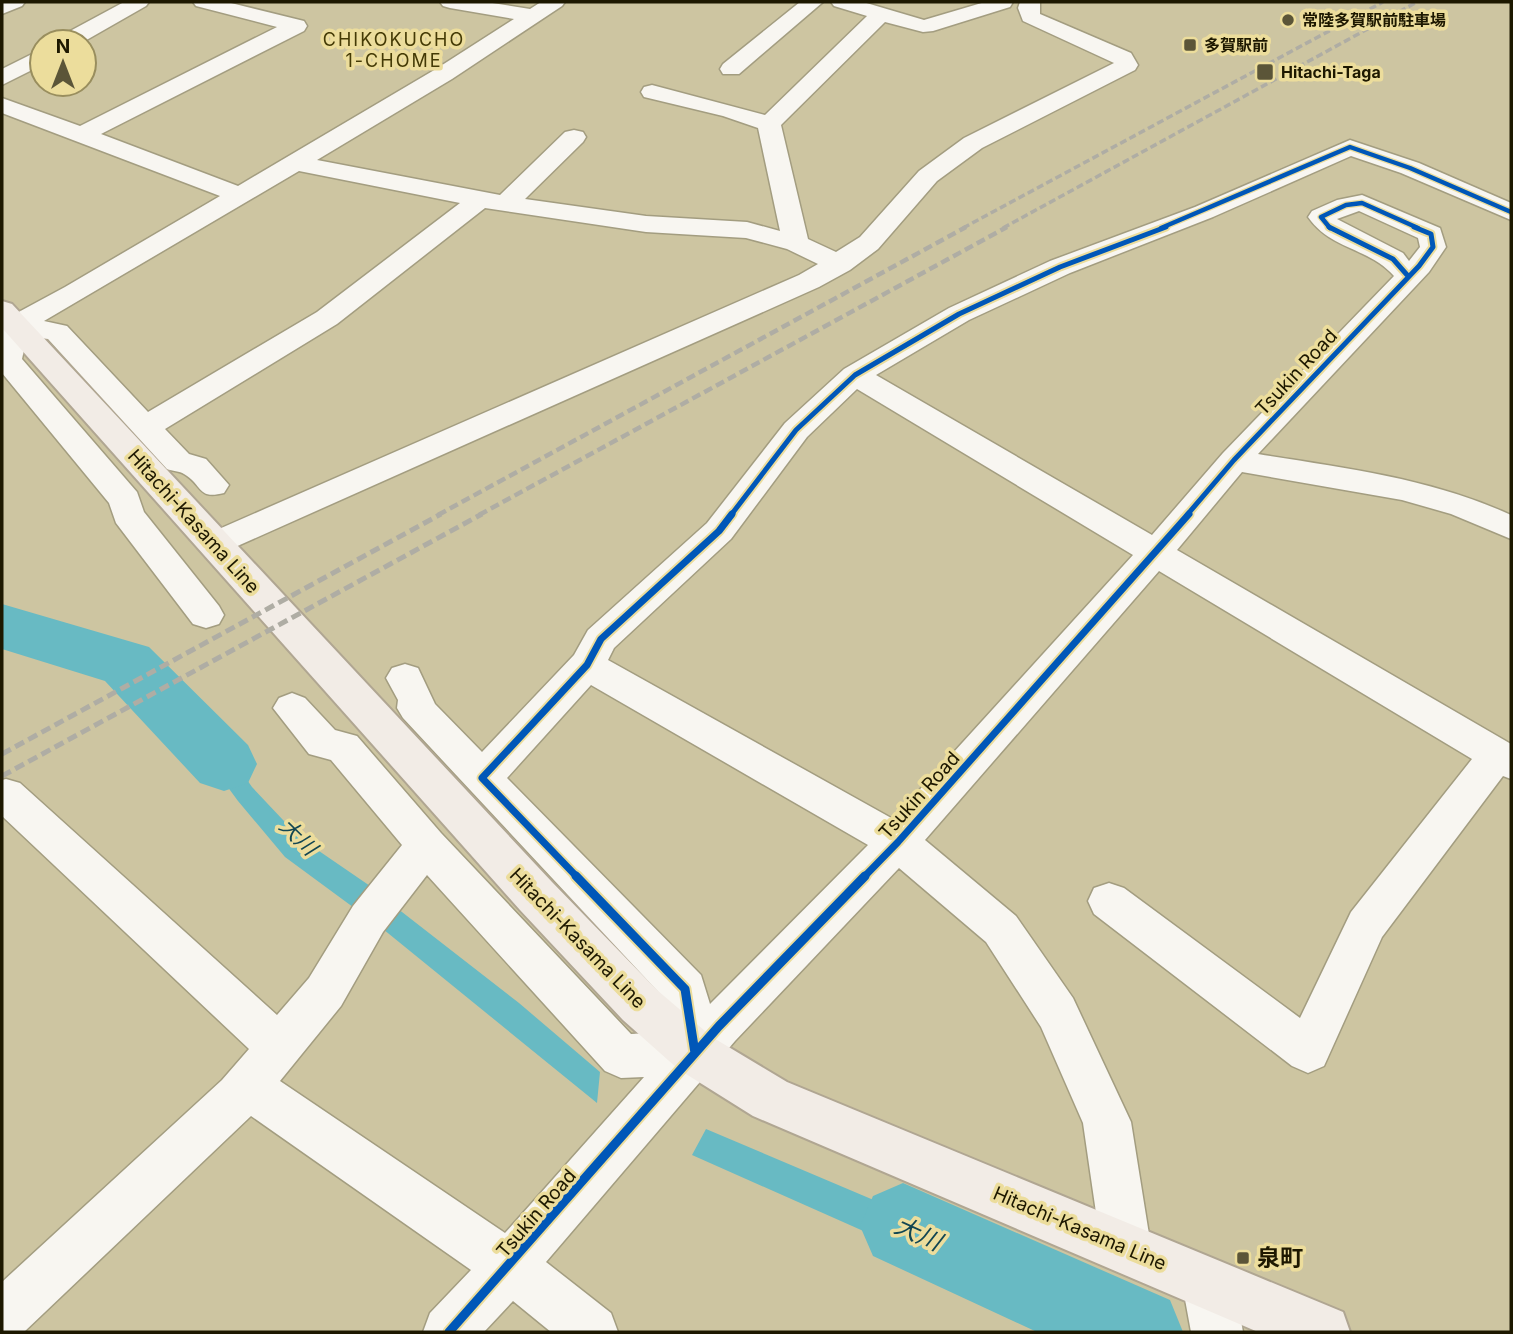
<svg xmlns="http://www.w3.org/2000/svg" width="1513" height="1334" viewBox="0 0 1513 1334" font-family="Inter,'Noto Sans JP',sans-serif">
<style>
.water{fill:#68bac3}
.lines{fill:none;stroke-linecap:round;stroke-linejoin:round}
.river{fill:#68bac3;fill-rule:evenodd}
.minor-casing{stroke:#a39d80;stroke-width:3}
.major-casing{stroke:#b0a692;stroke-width:4}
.minor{fill:#f8f6f1;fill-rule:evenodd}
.major{fill:#f2ece6;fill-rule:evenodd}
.rail-far2{stroke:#afada4;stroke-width:3.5;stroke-dasharray:7 3.5;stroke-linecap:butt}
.rail-far1{stroke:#afada4;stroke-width:4.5;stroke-dasharray:9 4.5;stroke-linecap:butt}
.rail{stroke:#afada4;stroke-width:5;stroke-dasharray:10 5;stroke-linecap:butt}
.cycleway-far3-casing{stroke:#ecdd9c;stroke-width:7}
.cycleway-far2-casing{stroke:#ecdd9c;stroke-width:9}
.cycleway-far1-casing{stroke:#ecdd9c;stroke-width:11}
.cycleway-casing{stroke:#ecdd9c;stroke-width:13}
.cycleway-far3{stroke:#0057b8;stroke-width:4.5}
.cycleway-far2{stroke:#0057b8;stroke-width:5}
.cycleway-far1{stroke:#0057b8;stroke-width:7}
.cycleway{stroke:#0057b8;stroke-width:9}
.poi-dot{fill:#5b5538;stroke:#ecdd9c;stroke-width:2.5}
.labels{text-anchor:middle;stroke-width:7;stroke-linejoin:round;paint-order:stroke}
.far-poi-label{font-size:16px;font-weight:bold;fill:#1d1800;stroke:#ecdd9c;text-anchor:start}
.far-neighbourhood-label{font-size:18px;letter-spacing:2px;fill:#443a05;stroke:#ecdd9c}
.street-label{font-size:19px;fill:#1d1800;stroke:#ecdd9c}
.water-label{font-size:21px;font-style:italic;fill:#124652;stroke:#ecdd9c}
.near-poi-label{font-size:23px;font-weight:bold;fill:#1d1800;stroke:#ecdd9c;text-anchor:start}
.near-water-label{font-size:24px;font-style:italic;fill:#124652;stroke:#ecdd9c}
</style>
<rect width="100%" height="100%" fill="#cdc5a1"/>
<path class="water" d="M 2,610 L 144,665 L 116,679 L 100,668 L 2,632 Z
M 166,699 L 178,714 L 212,730 L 252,787 L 300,838 L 373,888 L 357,910 L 285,857 L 238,801 L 194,741 L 154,723 L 143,711 Z
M 393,905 L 519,1003 L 600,1072 L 597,1103 L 378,925 Z
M 706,1129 L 987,1248 L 976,1281 L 692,1155 Z
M 1012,1260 L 1170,1332 L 1094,1332 L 1004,1289 Z"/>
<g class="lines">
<path class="river" d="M 2,604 L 149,647 L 248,745 L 257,764 L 248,783 L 224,791 L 200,783 L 105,681 L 2,649 Z
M 903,1183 L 1170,1300 L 1183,1332 L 1037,1332 L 873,1256 L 860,1226 L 873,1196 Z"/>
<defs>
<path id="minor" d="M 2,2 L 25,2 L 22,6 L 2,14 Z
M 124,2 L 149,2 L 146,6 L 83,42 L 56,42 L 59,37 Z
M 193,2 L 227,2 L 304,21 L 307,26 L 304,31 L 101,134 L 238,186 L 436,69 L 514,19 L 450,8 L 443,6 L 440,2 L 486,2 L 530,9 L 541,2 L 565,2 L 562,6 L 452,79 L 317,160 L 500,195 L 565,132 L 574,130 L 583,132 L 586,137 L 583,142 L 525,199 L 646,216 L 747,222 L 780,231 L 758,128 L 723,116 L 644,97 L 641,92 L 644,87 L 652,85 L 765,115 L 867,16 L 834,6 L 831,2 L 863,2 L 924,20 L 985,2 L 1013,2 L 1010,7 L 933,31 L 923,32 L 885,22 L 781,125 L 808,239 L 836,252 L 860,237 L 919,171 L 964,138 L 1114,63 L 1023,21 L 1018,8 L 1020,2 L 1040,2 L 1040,14 L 1131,53 L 1138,65 L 1135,70 L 982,148 L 937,181 L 878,249 L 850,270 L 819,287 L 215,556 L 203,552 L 198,544 L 203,536 L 799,275 L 818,264 L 787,249 L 746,238 L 646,232 L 485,208 L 337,324 L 165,429 L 189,454 L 206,459 L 229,485 L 224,493 C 197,500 203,485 184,474 C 180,471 172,471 167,469 L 48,339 L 27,336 L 22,359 L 137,492 L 144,512 L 219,606 L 224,615 L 219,624 L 206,628 L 193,624 L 116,523 L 109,503 L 2,373 L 2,321 L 65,287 L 220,196 L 2,113 L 2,98 L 80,126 L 277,27 L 196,6 ZM 299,171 L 460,203 L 317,312 L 148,412 L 67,326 L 44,321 Z
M 800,2 L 823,2 L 739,74 L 723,74 L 720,69 L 723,64 Z
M 42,49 L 42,65 L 2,85 L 2,69 Z
M 1350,140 L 1419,163 L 1511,203 L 1511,220 L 1401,173 L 1351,156 L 1213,217 L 1070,273 L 969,320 L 876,375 L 1152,535 L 1223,453 L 1394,276 C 1368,247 1331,250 1308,217 L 1312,211 L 1337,200 L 1362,195 L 1440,228 L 1446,247 L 1429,272 L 1258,454 C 1344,468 1431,478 1511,515 L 1511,539 L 1451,514 L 1402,500 L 1242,472 L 1177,550 L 1511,744 L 1511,779 L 1503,776 L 1382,937 L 1324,1066 L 1308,1073 L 1292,1066 L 1094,914 L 1088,901 L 1094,888 L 1109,883 L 1124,888 L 1300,1018 L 1351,912 L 1472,759 L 1159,571 L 925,840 L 1016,916 L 1073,998 L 1131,1122 L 1151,1247 L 1144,1265 L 1126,1272 L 1108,1265 L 1101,1247 L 1083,1123 L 1041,1027 L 986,942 L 899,868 L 735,1041 L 546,1262 L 611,1313 L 618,1332 L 551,1332 L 513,1301 L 484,1332 L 423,1332 L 430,1313 L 471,1270 L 251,1116 L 24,1332 L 2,1332 L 2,1282 L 222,1080 L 249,1049 L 2,816 L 2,780 L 6,779 L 20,783 L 277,1015 L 309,978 L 353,906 L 402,845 L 331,760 L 309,754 L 273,708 L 279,698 L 292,693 L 305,698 L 335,730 L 357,736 L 441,833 L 631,1034 L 669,1032 L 664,998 L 403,718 L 397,708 L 398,700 L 386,678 L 392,668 L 405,664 L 418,668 L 435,704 L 482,752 L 574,655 L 588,630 L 707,523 L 785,423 L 844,369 L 949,308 L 1050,261 L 1195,207 ZM 1359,211 L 1418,238 L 1420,247 L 1409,261 L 1403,253 L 1337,219 ZM 857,389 L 1133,555 L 893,819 L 608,660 L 614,648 L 731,539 L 807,437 ZM 591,685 L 868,845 L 710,1004 L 701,975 L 507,778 ZM 427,875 L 605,1071 L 621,1078 L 644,1077 L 505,1233 L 280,1081 L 341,1006 L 383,932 Z
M 1208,1257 L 1226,1265 L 1234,1283 L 1243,1332 L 1191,1332 L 1182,1283 L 1190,1265 Z"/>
<path id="major" d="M 2,301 L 12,304 L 552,882 L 657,990 L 712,1037 L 787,1082 L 1343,1312 L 1350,1332 L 1258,1332 L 753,1116 L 678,1069 L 623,1020 L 520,910 L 2,328 Z"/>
</defs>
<use href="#minor" class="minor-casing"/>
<use href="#major" class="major-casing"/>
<use href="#minor" class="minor"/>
<use href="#major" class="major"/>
<path class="rail-far2" d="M 963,228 L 1383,2
M 1003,228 L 1417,2"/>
<path class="rail-far1" d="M 438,515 L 966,227
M 479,515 L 1007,227"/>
<path class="rail" d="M 2,754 L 441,514
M 2,776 L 482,514"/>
<defs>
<path id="cycleway-far3" d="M 1161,228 L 1350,147 L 1410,168 L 1511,212
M 1330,228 L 1321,217 L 1346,205 L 1362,203 L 1418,228"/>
<path id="cycleway-far2" d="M 1329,227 L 1393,259 L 1408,276
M 731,515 L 796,430 L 855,375 L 959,314 L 1060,267 L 1166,227
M 1187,515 L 1234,460 L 1419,266 L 1433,247 L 1431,234 L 1414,227"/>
<path id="cycleway-far1" d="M 578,878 L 482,778 L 587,665 L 601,639 L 719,531 L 732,514
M 863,878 L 898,842 L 1189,514"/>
<path id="cycleway" d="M 576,876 L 685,989 L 695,1053
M 449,1332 L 719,1026 L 865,876"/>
</defs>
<use href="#cycleway-far3" class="cycleway-far3-casing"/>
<use href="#cycleway-far2" class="cycleway-far2-casing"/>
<use href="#cycleway-far1" class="cycleway-far1-casing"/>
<use href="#cycleway" class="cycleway-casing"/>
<use href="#cycleway-far3" class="cycleway-far3"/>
<use href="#cycleway-far2" class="cycleway-far2"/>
<use href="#cycleway-far1" class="cycleway-far1"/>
<use href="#cycleway" class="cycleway"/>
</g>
<g class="poi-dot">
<circle cx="1288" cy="20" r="7"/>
<rect x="1183" y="38" width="14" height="14" rx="3.5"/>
<rect x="1256" y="63" width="18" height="18" rx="3.5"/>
<rect x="1236" y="1251" width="14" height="14" rx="3.5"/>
</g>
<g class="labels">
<g class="far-poi-label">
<text x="1302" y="26">常陸多賀駅前駐車場</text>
<text x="1204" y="51">多賀駅前</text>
<text x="1281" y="78">Hitachi-Taga</text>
</g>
<g class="far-neighbourhood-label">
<text x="394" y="46">CHIKOKUCHO<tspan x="394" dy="21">1-CHOME</tspan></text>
</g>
<g class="street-label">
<text transform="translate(1296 372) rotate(-47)" y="7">Tsukin Road</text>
<text transform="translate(194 521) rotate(48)" y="7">Hitachi-Kasama Line</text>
<text transform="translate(919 795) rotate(-48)" y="7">Tsukin Road</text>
<text transform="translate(578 938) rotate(46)" y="7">Hitachi-Kasama Line</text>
<text transform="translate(536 1213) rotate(-49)" y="7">Tsukin Road</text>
<text transform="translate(1080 1228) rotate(23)" y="7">Hitachi-Kasama Line</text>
</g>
<g class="water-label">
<text transform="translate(298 837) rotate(44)" y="7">大川</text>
</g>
<g class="near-poi-label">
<text x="1257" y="1266">泉町</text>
</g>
<g class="near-water-label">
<text transform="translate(918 1234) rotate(24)" y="8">大川</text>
</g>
</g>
<rect width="1513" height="1334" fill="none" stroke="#1d1800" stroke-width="7"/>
<g transform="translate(63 63)"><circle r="33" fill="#ecdd9c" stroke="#998e5e" stroke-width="2"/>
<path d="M0-5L12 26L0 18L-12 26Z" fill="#5b5538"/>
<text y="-10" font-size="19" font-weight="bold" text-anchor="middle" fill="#1d1800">N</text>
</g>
</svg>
